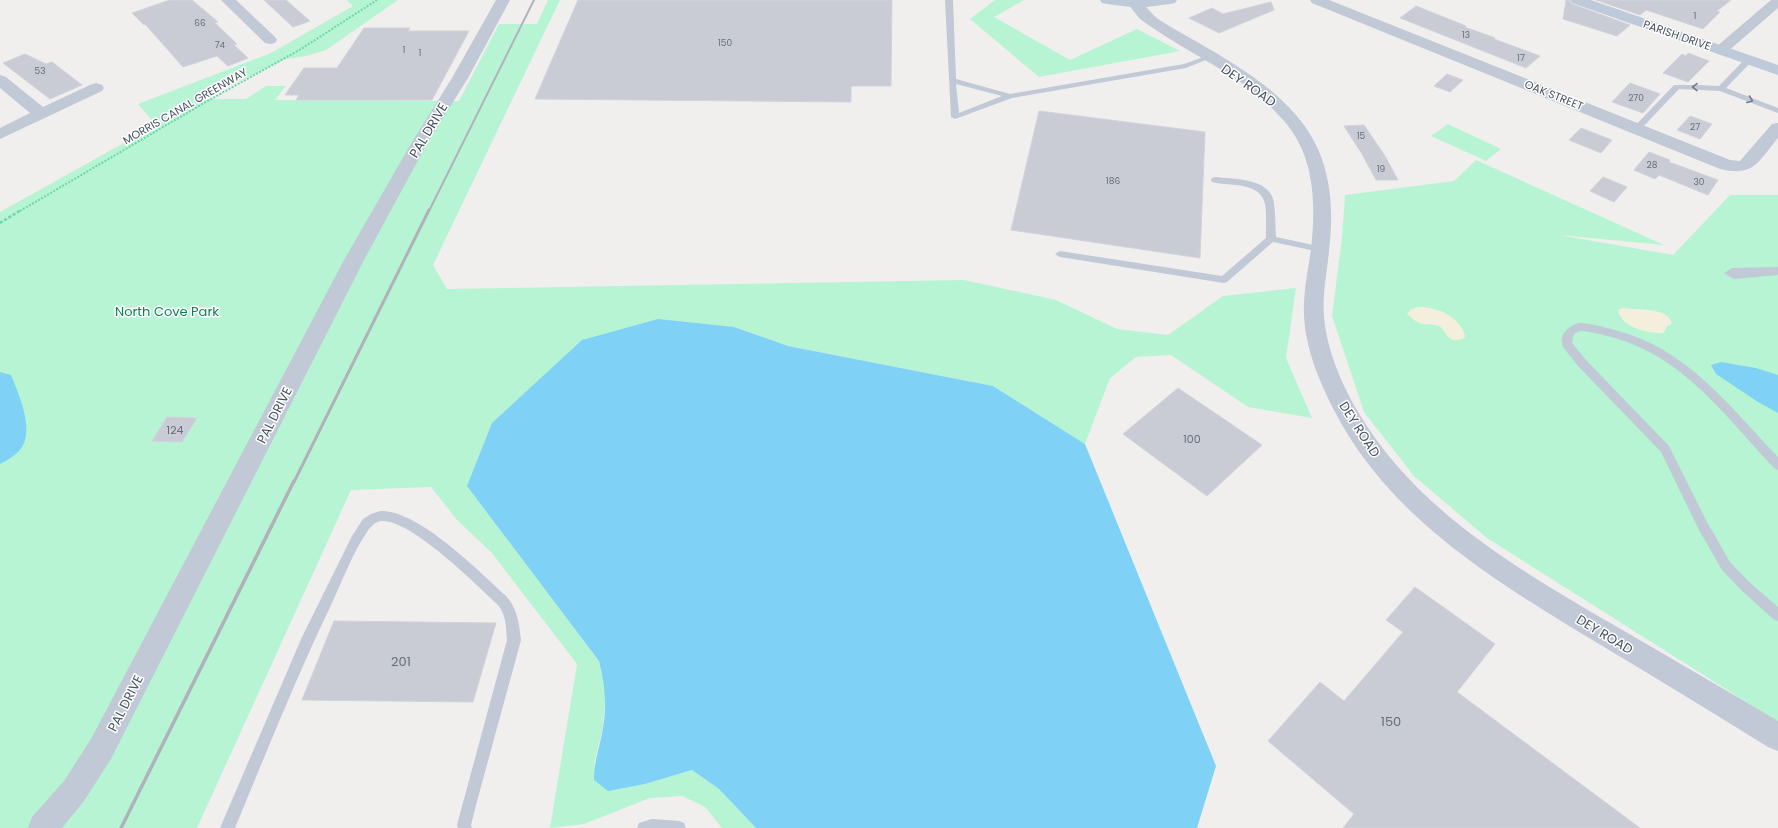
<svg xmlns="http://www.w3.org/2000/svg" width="1778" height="828" viewBox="0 0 1778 828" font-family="Poppins,sans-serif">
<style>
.green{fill:#b7f4d4}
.sand{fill:#f4efdd}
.water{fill:#7fd2f6}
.building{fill:#c9ccd5;stroke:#d1d3db}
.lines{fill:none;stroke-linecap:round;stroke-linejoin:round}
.path-far1{stroke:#6bd6ab;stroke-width:2;stroke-dasharray:2 1.5;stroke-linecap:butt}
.path{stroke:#6bd6ab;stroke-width:2.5;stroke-dasharray:3 2;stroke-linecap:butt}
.lane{fill:#c0c9d5;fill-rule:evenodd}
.street{fill:#c0c9d5;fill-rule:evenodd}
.secondary{fill:#bec9da;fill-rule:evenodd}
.rail-far2{stroke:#afb2ba;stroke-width:2}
.rail-far1{stroke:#afb2ba;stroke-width:3}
.rail{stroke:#afb2ba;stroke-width:3.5}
.oneway{stroke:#6f7a88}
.labels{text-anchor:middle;stroke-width:3;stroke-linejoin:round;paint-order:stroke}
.far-number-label{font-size:9px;fill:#656e7c}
.far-street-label{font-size:11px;fill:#444f5e;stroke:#fff}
.number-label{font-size:11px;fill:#656e7c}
.street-label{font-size:13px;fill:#444f5e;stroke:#fff}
.park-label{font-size:13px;fill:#0c8253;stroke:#fff}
.near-number-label{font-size:13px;fill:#656e7c}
</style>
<rect width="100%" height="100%" fill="#f1eeee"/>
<path class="green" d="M 347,0 L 398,0 L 326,50 L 306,56 L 286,59 L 203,99 L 246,99 L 266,86 L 286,86 L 275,100 L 459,101 L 499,24 L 537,24 L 548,0 L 560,0 L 433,265 L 447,289 L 964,280 L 1056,300 L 1117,329 L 1168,335 L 1223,296 L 1296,288 L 1286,358 L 1312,418 L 1248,407 L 1171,355 L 1136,357 L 1110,378 L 1085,444 L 993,386 L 788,346 L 734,327 L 468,486 L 599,661 L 606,690 L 603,728 L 594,764 L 645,784 L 692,770 L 719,789 L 756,828 L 722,828 L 705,807 L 682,796 L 650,798 L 584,824 L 550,828 L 577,664 L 492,553 L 457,520 L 431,487 L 351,490 L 197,828 L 0,828 L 0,212 L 156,125 L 138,104 L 271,53 L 353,6 Z
M 995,0 L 1024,0 L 994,17 L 1070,60 L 1137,29 L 1180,51 L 1039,77 L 970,19 Z
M 1448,124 L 1501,149 L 1486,161 L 1431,136 Z
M 1476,160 L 1664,245 L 1559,235 L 1673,255 L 1730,195 L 1778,195 L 1778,722 L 1487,538 L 1414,476 L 1364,412 L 1332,316 L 1342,238 L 1345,195 L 1454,181 Z"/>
<path class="sand" d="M 1419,307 C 1437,307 1460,316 1465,336 L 1464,338 C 1447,346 1447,330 1439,326 C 1434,324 1428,325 1423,324 C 1417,323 1412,318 1407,314 L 1411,309 Z
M 1623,308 C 1635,310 1670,307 1672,324 L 1667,326 L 1664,332 L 1662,333 C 1647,333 1622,328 1618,310 Z"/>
<path class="water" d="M 658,319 L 734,327 L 788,346 L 993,386 L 1085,444 L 1216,766 L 1197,828 L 756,828 L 719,789 L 692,770 L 645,784 L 608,791 L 594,780 C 594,760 600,747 603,728 C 607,704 605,685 599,661 L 467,486 L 492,423 L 582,340 Z
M 1721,362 L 1756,368 L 1778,375 L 1778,413 L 1758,402 L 1716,374 L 1711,365 Z
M 0,372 L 11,375 C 19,395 37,434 18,452 C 13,457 6,461 0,464 Z"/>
<path class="building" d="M 170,0 L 192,0 L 218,22 L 215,23 L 237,44 L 234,45 L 248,58 L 228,66 L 217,56 L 183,67 L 145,24 L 144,25 L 132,13 Z
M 264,0 L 286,0 L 310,21 L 293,27 Z
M 578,0 L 892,0 L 891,86 L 851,86 L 851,102 L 535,99 Z
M 1566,0 L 1569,0 L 1572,4 L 1630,25 L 1617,36 L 1563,19 Z
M 1596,0 L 1731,0 L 1717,11 L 1720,12 L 1703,29 L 1646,10 L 1640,15 Z
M 1271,2 L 1274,10 L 1219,33 L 1189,18 L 1212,8 L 1223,14 Z
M 1416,6 L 1466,26 L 1465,27 L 1495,38 L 1494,39 L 1540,56 L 1526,68 L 1400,18 Z
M 364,28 L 410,28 L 408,31 L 469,31 L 432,100 L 296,100 L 299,95 L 285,95 L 304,68 L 337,68 Z
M 1688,53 L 1709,61 L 1688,82 L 1663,73 L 1682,54 L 1686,56 Z
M 25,54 L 46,64 L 52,62 L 82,85 L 50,99 L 3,63 Z
M 1447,74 L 1463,80 L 1450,92 L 1434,86 Z
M 1630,83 L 1660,94 L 1643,113 L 1612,102 Z
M 1039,111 L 1205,132 L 1200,258 L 1011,230 Z
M 1690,116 L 1712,124 L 1700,139 L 1677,130 Z
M 1364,125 L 1385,156 L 1398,180 L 1376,180 L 1362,154 L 1344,126 Z
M 1581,128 L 1612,140 L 1601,153 L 1569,140 Z
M 1649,152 L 1670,160 L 1669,162 L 1718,180 L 1708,195 L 1659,175 L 1655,179 L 1634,170 Z
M 1603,177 L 1627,187 L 1614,202 L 1590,191 Z
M 1178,388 L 1262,445 L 1207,496 L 1123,434 Z
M 167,417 L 197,418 L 182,442 L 152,441 Z
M 1415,587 L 1495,644 L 1457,692 L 1640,828 L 1343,828 L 1354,814 L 1268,741 L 1320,682 L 1344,701 L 1403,632 L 1386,620 Z
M 334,621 L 496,623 L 473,702 L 302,700 Z"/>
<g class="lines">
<path class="path-far1" d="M 20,211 L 204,103 L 301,49 L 377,0"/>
<path class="path" d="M 0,223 L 21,210"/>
<path class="lane" d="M 945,0 L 953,0 L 956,79 L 1010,94 L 1184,64 L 1209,55 L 1213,57 L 1186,68 L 1012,98 L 955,119 L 951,117 ZM 956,84 L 1002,96 L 959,113 Z
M 1746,58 L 1752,58 L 1753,60 L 1726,88 L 1778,108 L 1778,113 L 1720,91 L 1679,89 L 1639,131 L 1636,131 L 1632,129 L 1674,85 L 1699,85 L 1719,86 Z
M 1215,177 C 1233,179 1267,178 1273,199 C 1276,211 1275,225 1276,237 L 1323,247 L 1325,249 L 1323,251 L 1320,252 L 1273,242 L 1227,282 L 1224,283 L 1060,257 L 1055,254 L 1060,251 L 1222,276 L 1266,238 C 1265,209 1273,190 1237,185 C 1228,184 1220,184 1212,182 L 1211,180 L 1212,178 Z
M 1778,267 L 1778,275 L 1734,279 L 1724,273 L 1732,268 Z
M 1579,323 C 1591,323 1603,327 1615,330 C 1688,349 1728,405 1778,457 L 1778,470 L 1774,468 C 1715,405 1675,344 1583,331 C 1574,331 1573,335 1572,343 L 1586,360 L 1669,446 L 1707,522 L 1730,562 L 1748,581 L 1778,607 L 1778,621 L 1773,619 L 1740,589 L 1722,570 L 1699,530 L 1661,452 L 1578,366 L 1563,347 C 1558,335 1568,326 1579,323 Z
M 380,511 C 417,509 478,570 505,595 C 517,607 519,623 521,640 L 476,805 L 471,825 L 472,828 L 458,828 L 457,825 L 507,640 C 506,625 506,613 496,603 C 475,583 409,518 381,521 C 375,522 371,526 367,532 C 353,552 342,582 331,605 C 296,678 266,753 235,828 L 220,828 L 302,637 L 352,536 L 363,519 L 371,514 Z
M 652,819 L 679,821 L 684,823 L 686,828 L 637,828 L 639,823 Z"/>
<path class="street" d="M 221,0 L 236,0 L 275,37 L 277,40 L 275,43 L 270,44 L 265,43 Z
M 496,0 L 510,0 L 468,78 L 428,142 L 364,260 L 111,759 L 84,801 L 62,828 L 28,828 L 32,817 L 64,781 L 91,739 L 344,260 L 412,142 L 452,78 Z
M 1136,0 C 1144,2 1151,14 1158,19 C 1204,48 1259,72 1295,114 C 1330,153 1335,201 1329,251 C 1327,273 1322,295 1324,317 C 1327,350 1341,383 1358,412 C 1416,510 1516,568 1612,624 C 1667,656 1723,688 1778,721 L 1778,751 L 1768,747 C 1712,712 1656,678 1599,644 C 1502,585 1399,525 1341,423 C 1323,390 1306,354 1304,316 C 1303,293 1308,271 1311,249 C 1316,204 1315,156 1284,121 C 1245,75 1187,54 1140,19 L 1128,4 L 1130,1 Z
M 1310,0 L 1329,0 L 1730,160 L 1740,161 L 1772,124 L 1778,123 L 1778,138 C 1758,162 1754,177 1720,169 L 1312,3 Z
M 1771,0 L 1778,0 L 1778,8 L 1726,53 L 1721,55 L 1716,53 L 1713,50 L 1716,47 Z
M 0,75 L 6,77 L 43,107 L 90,85 L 96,83 L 102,85 L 104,88 L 102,91 L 0,139 L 0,128 L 30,113 L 0,88 Z"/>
<path class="secondary" d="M 1100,0 L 1177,0 L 1175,3 L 1170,4 L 1139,8 L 1107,4 L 1102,3 Z
M 1570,0 L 1591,0 L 1778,65 L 1778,75 L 1572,3 Z"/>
<path class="rail-far2" d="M 429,211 L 534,0"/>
<path class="rail-far1" d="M 294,482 L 429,210"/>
<path class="rail" d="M 121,828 L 294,481"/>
</g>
<defs><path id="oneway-chevron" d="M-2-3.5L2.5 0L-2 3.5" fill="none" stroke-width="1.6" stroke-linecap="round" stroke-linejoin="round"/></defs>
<g class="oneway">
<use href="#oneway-chevron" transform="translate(1695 87) rotate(-179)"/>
<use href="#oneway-chevron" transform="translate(1750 100) rotate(21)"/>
</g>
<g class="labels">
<g class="far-number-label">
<text x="1695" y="19">1</text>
<text x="200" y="26">66</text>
<text x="1466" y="38">13</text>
<text x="725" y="46">150</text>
<text x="220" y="48">74</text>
<text x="404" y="53">1</text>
<text x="420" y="56">1</text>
<text x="1521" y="61">17</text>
<text x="40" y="74">53</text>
<text x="1636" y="101">270</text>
<text x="1695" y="130">27</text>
<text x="1361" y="139">15</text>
<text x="1652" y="168">28</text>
<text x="1381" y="172">19</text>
<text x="1113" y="184">186</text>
<text x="1699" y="185">30</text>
</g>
<g class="far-street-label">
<text transform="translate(1677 35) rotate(19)" y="4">PARISH DRIVE</text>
<text transform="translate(1554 95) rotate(22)" y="4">OAK STREET</text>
<text transform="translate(185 106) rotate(-30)" y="4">MORRIS CANAL GREENWAY</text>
</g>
<g class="number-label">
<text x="175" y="434">124</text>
<text x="1192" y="443">100</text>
</g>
<g class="street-label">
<text transform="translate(1249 85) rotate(35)" y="5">DEY ROAD</text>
<text transform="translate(428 130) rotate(-59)" y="5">PAL DRIVE</text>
<text transform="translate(274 415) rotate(-63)" y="5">PAL DRIVE</text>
<text transform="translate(1360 429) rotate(57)" y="5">DEY ROAD</text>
<text transform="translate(1605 634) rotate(31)" y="5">DEY ROAD</text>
<text transform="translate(125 703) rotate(-63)" y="5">PAL DRIVE</text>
</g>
<g class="park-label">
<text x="167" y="316">North Cove Park</text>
</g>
<g class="near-number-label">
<text x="401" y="666">201</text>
<text x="1391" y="726">150</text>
</g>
</g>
</svg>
